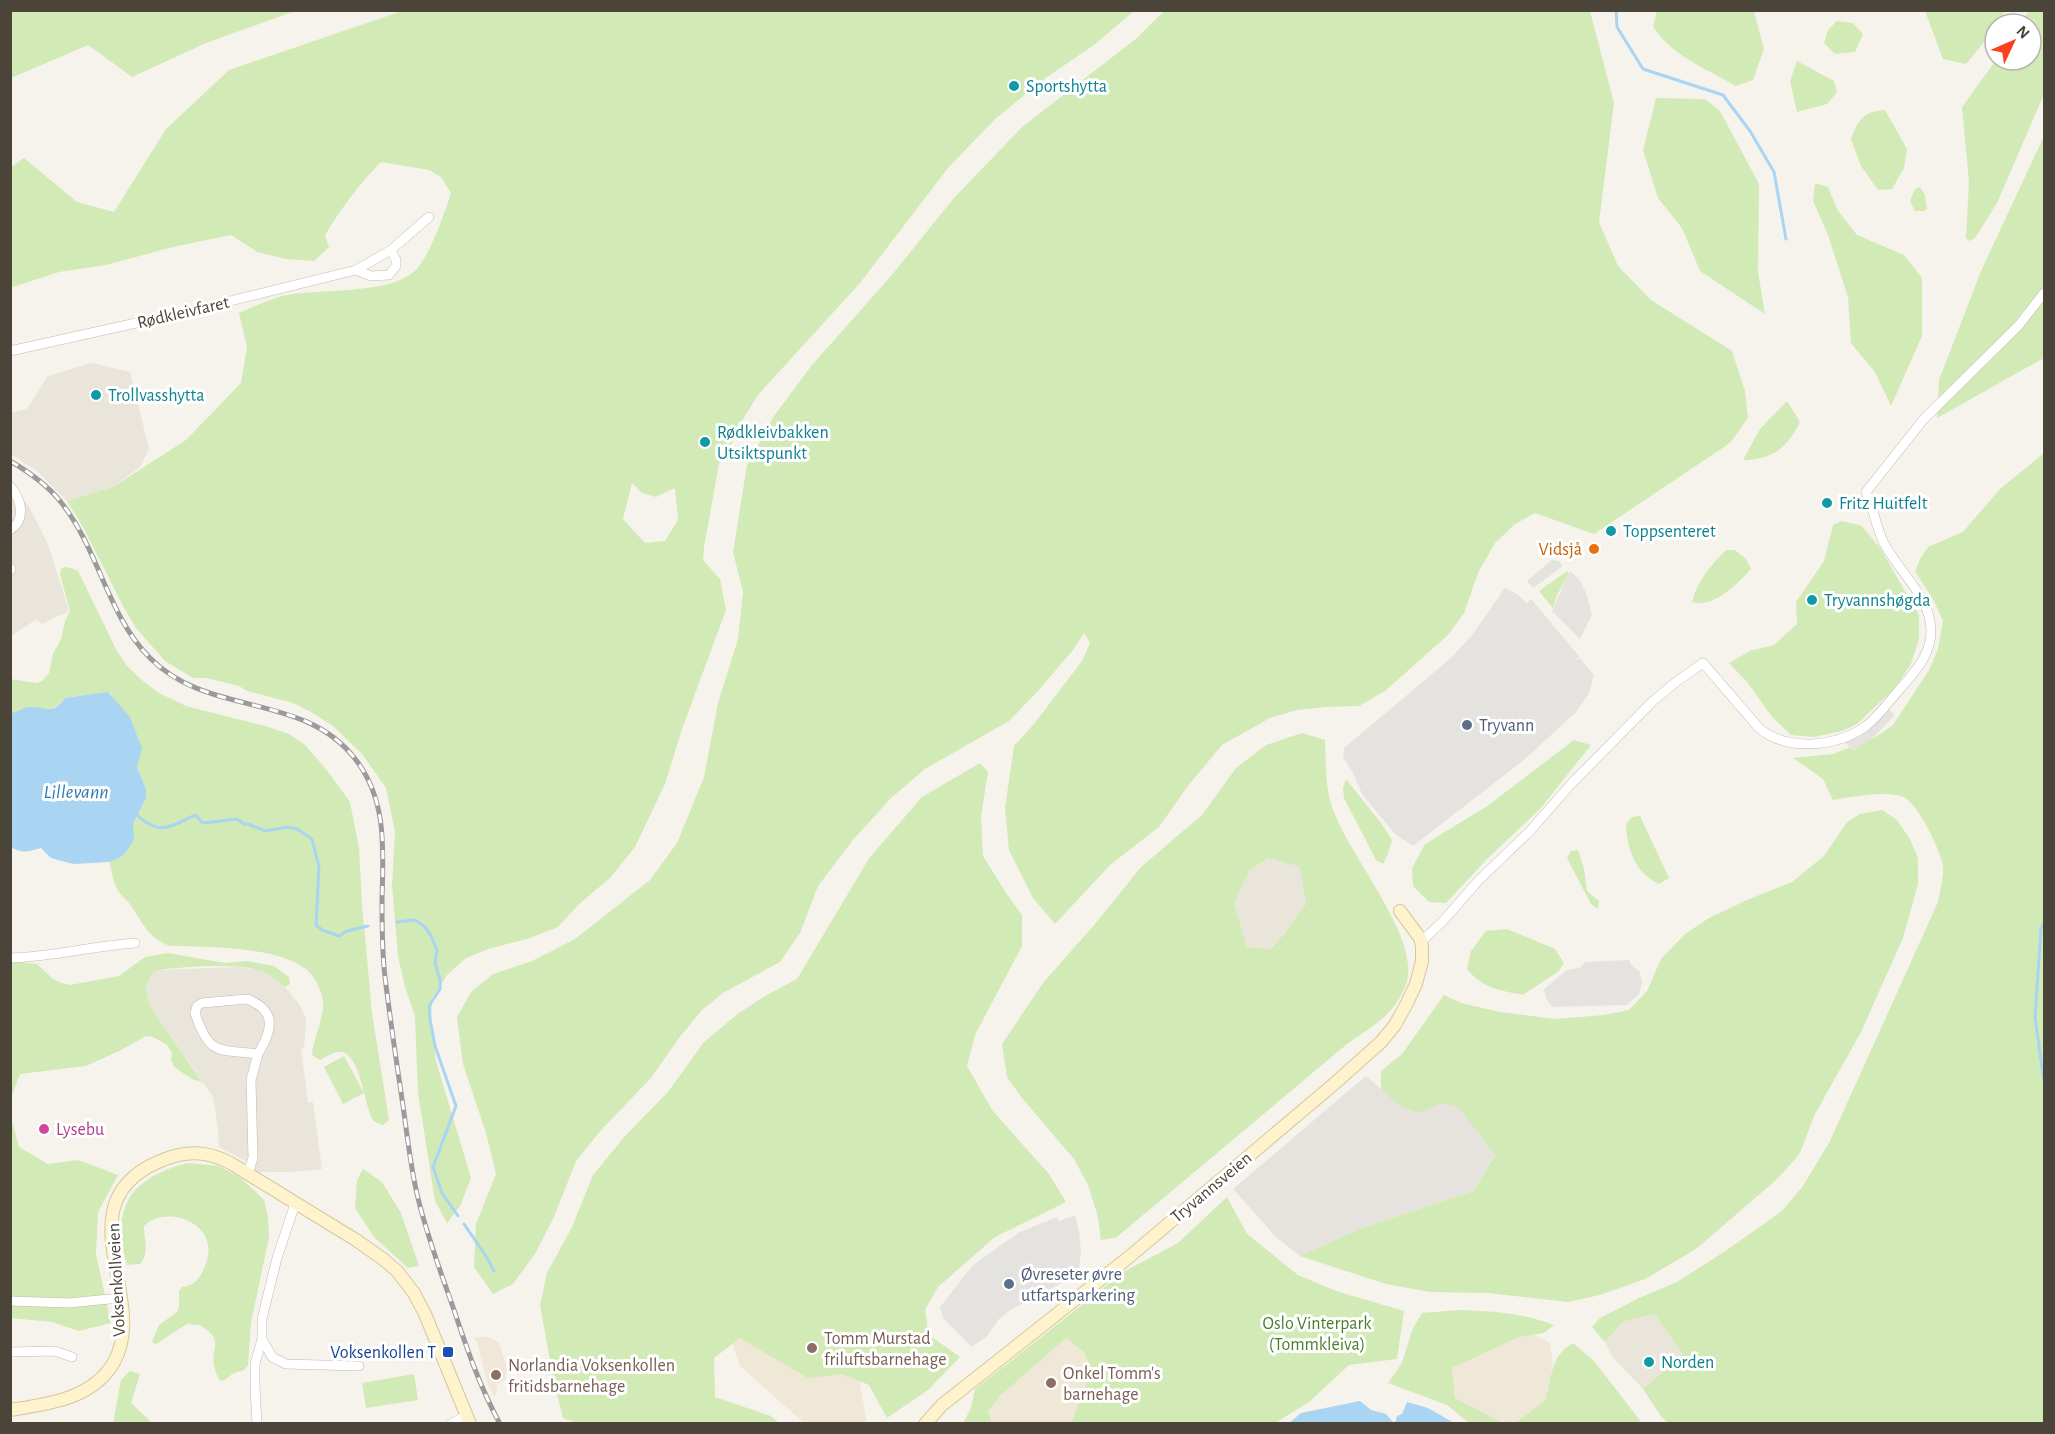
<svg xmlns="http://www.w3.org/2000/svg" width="2055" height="1434" viewBox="0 0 2055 1434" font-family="'Alegreya Sans',sans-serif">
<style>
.residential{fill:#eae5da}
.industrial{fill:#e6e2dd}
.education{fill:#efe8d6}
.green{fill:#d2eab5;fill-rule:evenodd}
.parking{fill:#e5e3e0}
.water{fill:#a9d4f2}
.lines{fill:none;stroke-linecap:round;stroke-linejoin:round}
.stream{stroke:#a9d4f2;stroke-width:3}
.street-casing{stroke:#c2bbae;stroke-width:10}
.secondary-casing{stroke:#d6c79b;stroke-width:14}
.street{stroke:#fff;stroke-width:9}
.secondary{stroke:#fff3cd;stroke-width:12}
.rail-casing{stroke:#9a9a9a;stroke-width:5}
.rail{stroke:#fff;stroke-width:3;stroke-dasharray:9;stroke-linecap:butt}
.culture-dot{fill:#0f9aa8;stroke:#fff;stroke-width:2}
.food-dot{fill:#e8710a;stroke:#fff;stroke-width:2}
.service-dot{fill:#5c6f8a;stroke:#fff;stroke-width:2}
.hotel-dot{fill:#d1479c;stroke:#fff;stroke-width:2}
.education-dot{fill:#8d6e63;stroke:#fff;stroke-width:2}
.transit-dot{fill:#1a4fb4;stroke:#fff;stroke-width:2}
.labels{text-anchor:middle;stroke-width:6;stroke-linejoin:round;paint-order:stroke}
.culture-label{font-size:18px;fill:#0d838f;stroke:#fff;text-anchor:start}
.street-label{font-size:18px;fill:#4b4439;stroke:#fff}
.food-label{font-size:18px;fill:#c56008;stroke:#fff;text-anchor:end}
.service-label{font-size:18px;fill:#4e5e75;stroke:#fff;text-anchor:start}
.hotel-label{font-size:18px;fill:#b23c85;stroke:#fff;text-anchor:start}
.park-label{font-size:18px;fill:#4a7f2a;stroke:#fff}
.education-label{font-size:18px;fill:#785e54;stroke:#fff;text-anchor:start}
.transit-label{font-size:18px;fill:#164399;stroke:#fff;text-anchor:end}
.water-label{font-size:20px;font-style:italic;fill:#2e7ab2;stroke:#fff}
</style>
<rect width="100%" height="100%" fill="#f6f3ec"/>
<path class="residential" d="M 92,363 L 130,372 L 149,449 L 140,467 L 113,487 L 67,501 L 37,471 L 11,454 L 10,413 L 27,409 L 48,376 Z
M 10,491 L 27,503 L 48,544 L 69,611 L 42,624 L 37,619 L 11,636 Z
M 1270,858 L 1300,867 L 1306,904 L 1284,934 L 1269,949 L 1247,947 L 1234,904 L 1249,871 Z
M 237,967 L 256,969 L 270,975 L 285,987 L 299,1004 L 306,1019 L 304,1048 L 301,1049 L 308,1102 L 313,1102 L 322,1169 L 291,1172 L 258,1172 L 244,1160 L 219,1147 L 218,1129 L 213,1097 L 149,1004 L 146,987 L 152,973 L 159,970 Z
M 1654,1314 L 1683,1354 L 1643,1389 L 1613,1358 L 1605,1342 L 1623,1322 Z"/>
<path class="industrial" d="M 1366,1076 L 1397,1103 L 1443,1103 L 1459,1108 L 1495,1154 L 1473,1191 L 1362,1228 L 1300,1256 L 1276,1237 L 1233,1189 Z"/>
<path class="education" d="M 1534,1334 L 1550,1343 L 1553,1364 L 1546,1400 L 1515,1423 L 1503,1423 L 1455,1398 L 1452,1368 L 1519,1337 Z
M 851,1335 L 867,1423 L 804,1423 L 740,1366 L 730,1337 Z
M 478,1337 L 488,1337 L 499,1342 L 508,1372 L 505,1374 L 506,1379 L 497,1385 L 496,1395 L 493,1395 L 488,1385 L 477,1342 L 474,1338 Z
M 1066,1338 L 1084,1352 L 1092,1370 L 1071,1423 L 992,1423 L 988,1412 L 1000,1396 Z"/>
<path class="green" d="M 11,10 L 295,10 L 295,11 L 206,43 L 132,77 L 88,45 L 11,78 Z
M 405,10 L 1134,11 L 1094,45 L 1047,77 L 995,119 L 948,168 L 860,283 L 758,395 L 738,427 L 720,429 L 733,441 L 719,464 L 704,547 L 703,560 L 720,579 L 726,610 L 682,729 L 665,784 L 635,847 L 610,878 L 578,905 L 558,927 L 530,938 L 488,949 L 466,958 L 447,975 L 432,998 L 431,1024 L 436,1061 L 471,1178 L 460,1206 L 447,1223 L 435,1201 L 418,1093 L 415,1016 L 405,987 L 398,956 L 392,885 L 395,832 L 386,788 L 362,754 L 333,726 L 311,712 L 293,703 L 247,691 L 239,686 L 206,678 L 193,678 L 165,661 L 136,628 L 123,606 L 83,527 L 67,501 L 113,487 L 186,440 L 241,383 L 247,347 L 239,313 C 253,307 267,300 282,296 C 319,288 381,295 411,274 C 428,263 445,212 451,193 L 441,177 L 429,170 L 381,162 C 359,184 341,209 325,235 L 329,247 L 314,261 L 286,259 L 257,252 L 231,235 L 173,247 L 106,265 L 59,272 L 10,288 L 11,167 L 24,158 L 77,202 L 114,212 L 166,129 L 229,70 ZM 632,483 L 642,493 L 656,497 L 675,488 L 678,520 L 665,541 L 645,543 L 623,519 Z
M 1164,11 L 1590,11 L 1614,103 L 1599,222 L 1618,266 L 1651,300 L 1732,351 L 1745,391 L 1748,418 L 1730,443 L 1594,534 L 1535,513 L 1515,524 L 1495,543 L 1478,573 L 1464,613 L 1448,635 L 1385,691 L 1359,706 L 1327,707 L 1297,710 L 1270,718 L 1222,745 L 1187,787 L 1159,827 L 1110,865 L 1055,924 L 1033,898 L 1009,850 L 1005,808 L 1014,746 L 1034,724 L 1082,661 L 1090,643 L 1084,633 L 1073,650 L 1038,691 L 1009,721 L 925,769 L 891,798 L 853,840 L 818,886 L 800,933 L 780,962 L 723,993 L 702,1010 L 679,1038 L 651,1078 L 602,1129 L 576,1161 L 554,1217 L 535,1254 L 513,1284 L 493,1294 L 474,1267 L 476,1224 L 496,1174 L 486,1133 L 463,1064 L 457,1017 L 471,992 L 493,974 L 532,961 L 575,939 L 650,880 L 677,843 L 704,777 L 718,703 L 738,639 L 743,592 L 733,552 L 747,465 L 774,416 L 812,365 L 891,276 L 954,198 L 1022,127 L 1137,38 Z
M 1657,11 L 1754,11 L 1764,49 L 1753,80 L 1736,86 C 1707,69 1670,55 1653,26 Z
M 1925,11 L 1925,10 L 2005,11 L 1988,37 L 1966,64 L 1943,59 Z
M 2029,11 L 2044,11 L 2044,94 L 1997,203 L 1975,238 L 1969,241 L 1966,238 L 1969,182 L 1962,107 L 1996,60 L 2031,60 L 2031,24 L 2020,24 Z
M 1837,21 L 1853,23 L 1863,34 L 1855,52 L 1835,54 L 1824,43 L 1828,30 Z
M 1797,61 L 1834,81 L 1837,92 L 1827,104 L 1797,112 L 1790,81 Z
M 1656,98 L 1705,99 L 1720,111 L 1759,184 L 1758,272 L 1765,314 L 1700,271 L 1682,228 L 1658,198 L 1643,150 Z
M 1885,110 L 1907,149 L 1904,168 L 1892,189 L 1878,190 L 1861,166 L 1851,139 C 1858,120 1864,111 1885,110 Z
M 2044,136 L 2044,358 L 1937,418 L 1939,380 L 1981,271 Z
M 1815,183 L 1828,187 L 1838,211 L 1857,235 L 1904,255 L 1922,278 L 1922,336 L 1891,406 L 1875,372 L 1851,343 L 1848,297 L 1828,235 L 1813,201 Z
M 1920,187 L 1925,195 L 1927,209 L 1924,211 L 1915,211 L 1910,201 L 1915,189 Z
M 1787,401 L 1800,422 C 1786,449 1773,459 1743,460 L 1760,429 Z
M 2044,453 L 2044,1423 L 1668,1423 L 1660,1415 L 1643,1389 L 1683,1354 L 1654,1314 L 1623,1322 L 1605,1342 L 1592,1327 L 1600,1318 L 1639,1298 L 1677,1282 L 1724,1252 L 1782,1211 L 1803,1186 L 1830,1141 L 1938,902 C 1940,891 1944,876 1943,865 C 1940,850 1917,800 1901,796 C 1880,791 1854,797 1833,800 L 1823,779 L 1793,758 L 1833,754 L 1874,738 L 1893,725 L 1929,670 L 1938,649 L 1943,621 L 1934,601 L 1915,571 L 1920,559 L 1928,547 L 1963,532 L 2000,489 Z
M 1842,521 L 1862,526 L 1880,548 L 1919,615 L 1919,639 L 1911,664 L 1896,687 L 1857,724 L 1842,731 L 1814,737 L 1791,735 L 1773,718 L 1747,682 L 1729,663 L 1750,651 L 1774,645 L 1797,624 L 1796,602 L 1824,561 L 1833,525 Z
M 1726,550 L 1735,550 L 1746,559 L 1751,569 C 1737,584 1715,608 1692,602 C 1698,580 1710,566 1726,550 Z
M 65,567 L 74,569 L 78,571 L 116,649 L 127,666 L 143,681 L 159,693 L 186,706 L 265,726 L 289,734 L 304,744 L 326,769 L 350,802 L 359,848 L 362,904 L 372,1013 L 389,1120 L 383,1125 C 382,1125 375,1122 374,1121 C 364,1111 362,1048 337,1052 C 331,1053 325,1058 320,1060 L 312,1055 C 313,1039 325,1016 323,1001 C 321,990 315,976 306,969 C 276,946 207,947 170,946 C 146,937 143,922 129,903 C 125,898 119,894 117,889 C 113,881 112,870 109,862 L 126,852 L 133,824 L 146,798 L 146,789 L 137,767 L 139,740 L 130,717 L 116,703 L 110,693 L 70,697 L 65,698 C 47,721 36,698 15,713 L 11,713 L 10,679 L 36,683 L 42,681 L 49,673 L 53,654 L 61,639 L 65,621 L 70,611 L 60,574 L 61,569 Z
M 1567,571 L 1569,574 L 1557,595 L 1553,608 L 1539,591 Z
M 1302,733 L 1325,740 C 1326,760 1325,781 1330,800 C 1342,850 1426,940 1405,987 C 1393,1016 1371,1027 1347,1044 L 1117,1237 L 1101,1240 L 1098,1217 L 1088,1185 L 1074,1159 L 1022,1098 L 1007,1077 L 1002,1044 L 1043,983 L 1095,924 L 1141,867 L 1202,815 L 1236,768 L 1266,745 ZM 1269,858 L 1300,867 L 1306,904 L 1284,934 L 1270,949 L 1247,947 L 1234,904 L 1249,871 Z
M 1574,740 L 1591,745 L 1540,809 L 1488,858 L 1446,903 L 1429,902 L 1413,886 L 1412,868 L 1425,844 L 1486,807 Z
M 980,763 L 988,772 L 981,816 L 983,856 L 1006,893 L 1022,915 L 1022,946 L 975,1035 L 967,1066 L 992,1110 L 1049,1174 L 1066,1202 L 995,1237 L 938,1287 L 925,1310 L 929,1335 L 960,1357 L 928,1390 L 887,1418 L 869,1385 L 842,1374 L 808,1378 L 740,1338 L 714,1358 L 715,1397 L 771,1416 L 779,1423 L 579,1424 L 563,1418 L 554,1383 L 540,1305 L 547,1273 L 572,1227 L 593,1175 L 626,1135 L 668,1092 L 704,1042 L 739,1013 L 765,996 L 797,979 L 870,857 L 922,797 Z
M 1346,779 L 1381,823 L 1392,840 L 1388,854 L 1383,864 L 1376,860 L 1344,798 L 1343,788 Z
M 1882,810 L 1897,820 L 1910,839 L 1918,858 L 1918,884 L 1903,938 L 1861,1032 L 1815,1114 L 1799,1155 L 1776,1180 L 1696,1249 L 1645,1279 L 1600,1295 L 1568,1302 L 1487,1293 L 1430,1292 L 1386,1284 L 1300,1256 L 1362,1228 L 1473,1191 L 1495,1155 L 1459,1108 L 1443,1103 L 1418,1113 L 1397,1104 L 1381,1089 L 1381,1071 L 1402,1054 L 1444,995 L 1461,1003 L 1500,1012 L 1555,1019 L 1604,1015 L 1629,1010 L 1647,991 L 1661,959 L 1685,934 L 1709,918 L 1747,900 L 1792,882 L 1824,856 L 1847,822 L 1860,814 Z
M 1640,816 L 1669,878 L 1659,884 C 1635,873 1627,849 1626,824 L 1632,817 Z
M 1578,850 L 1584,869 L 1587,891 L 1599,901 L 1598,909 L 1591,904 L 1567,858 L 1571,851 Z
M 1507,929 L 1555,949 L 1564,963 L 1559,971 L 1523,995 C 1499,990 1484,989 1467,969 L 1471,951 L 1486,931 Z
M 168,953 L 225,963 L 247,961 L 274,966 L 289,977 L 290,984 L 285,987 C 276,980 269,973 258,970 C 236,963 182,967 159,970 L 152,973 L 146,987 L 149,1004 L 202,1082 L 192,1079 L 174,1067 L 171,1060 L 172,1053 L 167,1045 L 153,1037 L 146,1036 L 119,1051 L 86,1066 L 20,1074 L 11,1098 L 11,961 L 37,964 L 53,979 L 61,983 L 70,985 L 119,976 L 145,957 Z
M 344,1056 L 364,1093 L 343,1104 L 324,1067 Z
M 10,1113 L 19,1147 L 48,1164 L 78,1160 L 118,1175 L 98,1212 L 96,1254 L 111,1323 L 79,1331 L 52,1322 L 11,1318 Z
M 187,1163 L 219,1166 L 242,1179 L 264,1200 L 268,1217 L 269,1237 L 251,1323 L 248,1365 L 244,1370 L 234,1373 L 223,1381 L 219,1380 C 217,1375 215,1371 214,1366 C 210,1346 226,1342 200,1325 L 187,1324 L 156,1344 L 152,1342 L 159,1325 L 177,1312 L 179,1307 L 179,1291 L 182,1287 C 192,1286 198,1281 203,1271 C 206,1264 210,1253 208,1244 C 203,1218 162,1207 144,1226 C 144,1240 150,1253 140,1264 L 127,1265 C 110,1207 131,1178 187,1163 Z
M 363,1169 L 382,1182 L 401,1213 L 419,1266 L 408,1268 L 374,1237 L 355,1208 L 357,1180 Z
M 1227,1197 L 1247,1234 L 1298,1275 L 1336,1291 L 1404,1311 L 1397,1359 L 1349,1365 L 1309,1402 L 1275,1423 L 1071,1423 L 1092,1370 L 1084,1352 L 1066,1338 L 1000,1396 L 988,1412 L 992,1423 L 963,1423 L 971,1408 L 975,1389 L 1125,1271 L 1178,1243 Z
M 1459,1310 C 1492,1311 1523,1313 1554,1325 L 1544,1333 L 1519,1337 L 1452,1368 L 1455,1398 L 1503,1423 L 1469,1423 L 1447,1405 L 1388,1383 L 1402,1363 L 1412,1330 L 1422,1313 Z
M 1573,1343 L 1594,1361 L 1642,1423 L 1515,1423 L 1546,1400 C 1551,1378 1551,1355 1573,1343 Z
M 130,1371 L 140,1374 L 131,1403 L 152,1423 L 113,1423 L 121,1380 Z
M 414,1374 L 418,1400 L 366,1408 L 362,1383 Z"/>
<path class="parking" d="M 1552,560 L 1559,561 L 1563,566 L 1533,588 L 1527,581 Z
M 1570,571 L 1579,579 L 1587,595 L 1592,615 L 1580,639 L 1552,611 Z
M 1505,588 L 1517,594 L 1527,603 L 1531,599 L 1579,656 L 1575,661 L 1580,658 L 1594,675 L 1589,693 L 1576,712 L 1524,760 L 1413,846 L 1395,834 L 1362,794 L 1353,773 L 1343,757 L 1344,748 L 1451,658 L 1472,635 Z
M 1889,709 L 1895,715 L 1874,737 L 1853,751 L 1844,741 L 1866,732 Z
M 1629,960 L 1632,966 L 1640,972 L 1642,983 L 1639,994 L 1627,1005 L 1552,1007 L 1546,998 L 1544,989 L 1567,970 L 1580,968 L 1585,962 Z
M 1075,1215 L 1079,1231 L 1081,1252 L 1079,1271 L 1051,1289 L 1012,1309 L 999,1319 L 987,1336 L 972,1347 L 943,1318 L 940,1307 L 972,1266 L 991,1252 L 1020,1232 L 1057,1217 L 1059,1221 Z"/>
<path class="water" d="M 108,692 L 130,717 L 142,748 L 137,767 L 146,789 L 146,798 L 133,824 L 134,840 L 126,852 L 119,858 L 109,862 L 92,863 L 73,864 L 58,860 L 51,858 L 41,848 C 29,851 22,855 10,846 L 11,713 C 18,713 22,707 29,707 C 47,706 52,716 65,698 Z
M 1360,1401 L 1371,1410 L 1386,1414 L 1393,1422 L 1396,1421 L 1397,1416 L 1402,1414 L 1407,1402 L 1428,1408 L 1454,1423 L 1289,1423 L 1301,1413 Z"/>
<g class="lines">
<path class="stream" d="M 1616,10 L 1617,27 L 1643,69 L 1723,95 L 1750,131 L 1774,172 L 1786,239
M 137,815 C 160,837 170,826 195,815 L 203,823 L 237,819 L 244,824 L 248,824 L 265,831 L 288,827 L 297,829 L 312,839 L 319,867 L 316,925 L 322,930 L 339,936 L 347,931 L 368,926
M 397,922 L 415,920 L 424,926 L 430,934 L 437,950 L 435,963 L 440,980 L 440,989 L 429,1006 L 430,1019 L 435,1046 L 456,1106 L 433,1167 L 442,1193 L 458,1216
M 2044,923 L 2041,929 L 2035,1017 L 2044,1082
M 464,1224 L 486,1256 L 494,1271"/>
<defs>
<path id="street" d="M 356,270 L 371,276 L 389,275 L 396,266 L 396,260 L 391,250
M 10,351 L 181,313 L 356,270 L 391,250 L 429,217
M 10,486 C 21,499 27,519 10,530
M 10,570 L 11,569
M 1421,942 L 1443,921 L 1479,880 L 1529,832 L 1572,783 L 1653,701 L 1676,682 L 1703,663 L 1759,728 C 1787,752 1837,747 1866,726 C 1879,716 1889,701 1900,689 C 1915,672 1931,655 1931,631 C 1931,597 1898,571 1884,543 C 1876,528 1874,509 1866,492 L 1923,420 L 2019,325 L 2044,293
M 10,958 C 52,957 93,946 135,943
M 247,999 C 278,1011 272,1031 258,1054 C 218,1049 209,1056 195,1013 L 197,1006 L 202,1003 Z
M 248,1173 L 253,1158 L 251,1080 L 258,1054
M 10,1301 L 69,1303 L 120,1298
M 262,1339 L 272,1357 L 286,1364 L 359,1366
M 10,1352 L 55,1351 L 72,1357
M 257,1424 L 255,1387 L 255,1364 L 262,1339 L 262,1319 L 277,1258 L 295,1204
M 451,1424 L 467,1415"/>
<path id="secondary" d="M 10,1410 C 48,1404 93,1399 114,1362 C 150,1299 62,1204 158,1162 C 185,1150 207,1150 232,1164 L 356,1240 L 383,1259 L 397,1271 L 414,1293 L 425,1314 L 470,1424
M 925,1424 L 942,1405 L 1129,1257 L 1334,1084 L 1381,1042 L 1395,1025 L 1406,1005 L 1416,984 L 1422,961 L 1422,946 L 1420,938 L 1400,911"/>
</defs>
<use href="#street" class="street-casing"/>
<use href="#secondary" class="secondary-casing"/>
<use href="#street" class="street"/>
<use href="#secondary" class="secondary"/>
<defs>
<path id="rail" d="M 10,461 C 29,472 47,485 60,501 C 99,549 107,615 150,658 C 209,718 304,691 356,760 C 388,802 383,852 382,901 C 382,927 382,952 385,977 C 390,1018 396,1059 402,1099 C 407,1132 410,1166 418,1198 C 427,1236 441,1273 454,1310 C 467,1349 480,1387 500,1424"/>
</defs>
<use href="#rail" class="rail-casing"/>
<use href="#rail" class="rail"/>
</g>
<g class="culture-dot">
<circle cx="1014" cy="86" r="6"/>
<circle cx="96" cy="395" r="6"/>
<circle cx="705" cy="442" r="6"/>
<circle cx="1827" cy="503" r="6"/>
<circle cx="1611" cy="531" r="6"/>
<circle cx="1812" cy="600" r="6"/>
<circle cx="1649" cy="1362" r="6"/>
</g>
<circle class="food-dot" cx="1594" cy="549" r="6"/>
<g class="service-dot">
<circle cx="1467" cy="725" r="6"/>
<circle cx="1009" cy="1284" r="6"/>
</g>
<circle class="hotel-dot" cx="44" cy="1129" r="6"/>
<g class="education-dot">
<circle cx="812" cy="1348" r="6"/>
<circle cx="496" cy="1375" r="6"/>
<circle cx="1051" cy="1383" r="6"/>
</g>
<rect class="transit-dot" x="442" y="1346" width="12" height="12" rx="3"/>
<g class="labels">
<g class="culture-label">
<text x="1026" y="92">Sportshytta</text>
<text x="108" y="401">Trollvasshytta</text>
<text x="717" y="438">Rødkleivbakken<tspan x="717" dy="21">Utsiktspunkt</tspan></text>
<text x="1839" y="509">Fritz Huitfelt</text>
<text x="1623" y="537">Toppsenteret</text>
<text x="1824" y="606">Tryvannshøgda</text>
<text x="1661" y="1368">Norden</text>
</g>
<g class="street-label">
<text transform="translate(183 312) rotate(-13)" y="6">Rødkleivfaret</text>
<text transform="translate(1211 1187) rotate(-40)" y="6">Tryvannsveien</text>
<text transform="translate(116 1280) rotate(-93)" y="6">Voksenkollveien</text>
</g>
<g class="food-label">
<text x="1582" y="555">Vidsjå</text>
</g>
<g class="service-label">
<text x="1479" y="731">Tryvann</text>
<text x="1021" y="1280">Øvreseter øvre<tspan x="1021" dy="21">utfartsparkering</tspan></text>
</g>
<g class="hotel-label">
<text x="56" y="1135">Lysebu</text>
</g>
<g class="park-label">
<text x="1317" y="1329">Oslo Vinterpark<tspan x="1317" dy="21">(Tommkleiva)</tspan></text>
</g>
<g class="education-label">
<text x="824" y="1344">Tomm Murstad<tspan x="824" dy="21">friluftsbarnehage</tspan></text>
<text x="508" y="1371">Norlandia Voksenkollen<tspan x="508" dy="21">fritidsbarnehage</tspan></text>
<text x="1063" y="1379">Onkel Tomm's<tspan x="1063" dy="21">barnehage</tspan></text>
</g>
<g class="transit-label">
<text x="436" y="1358">Voksenkollen T</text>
</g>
<g class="water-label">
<text x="76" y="798">Lillevann</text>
</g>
</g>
<rect width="2055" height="1434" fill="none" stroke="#4b4439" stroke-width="24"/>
<g transform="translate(2013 42) rotate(46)"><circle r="28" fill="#ffffff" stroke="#b7b4b0" stroke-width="1.5"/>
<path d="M0-4.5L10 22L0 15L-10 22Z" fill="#fc3f1d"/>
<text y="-9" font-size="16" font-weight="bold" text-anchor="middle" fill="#4b4439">N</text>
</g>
</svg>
